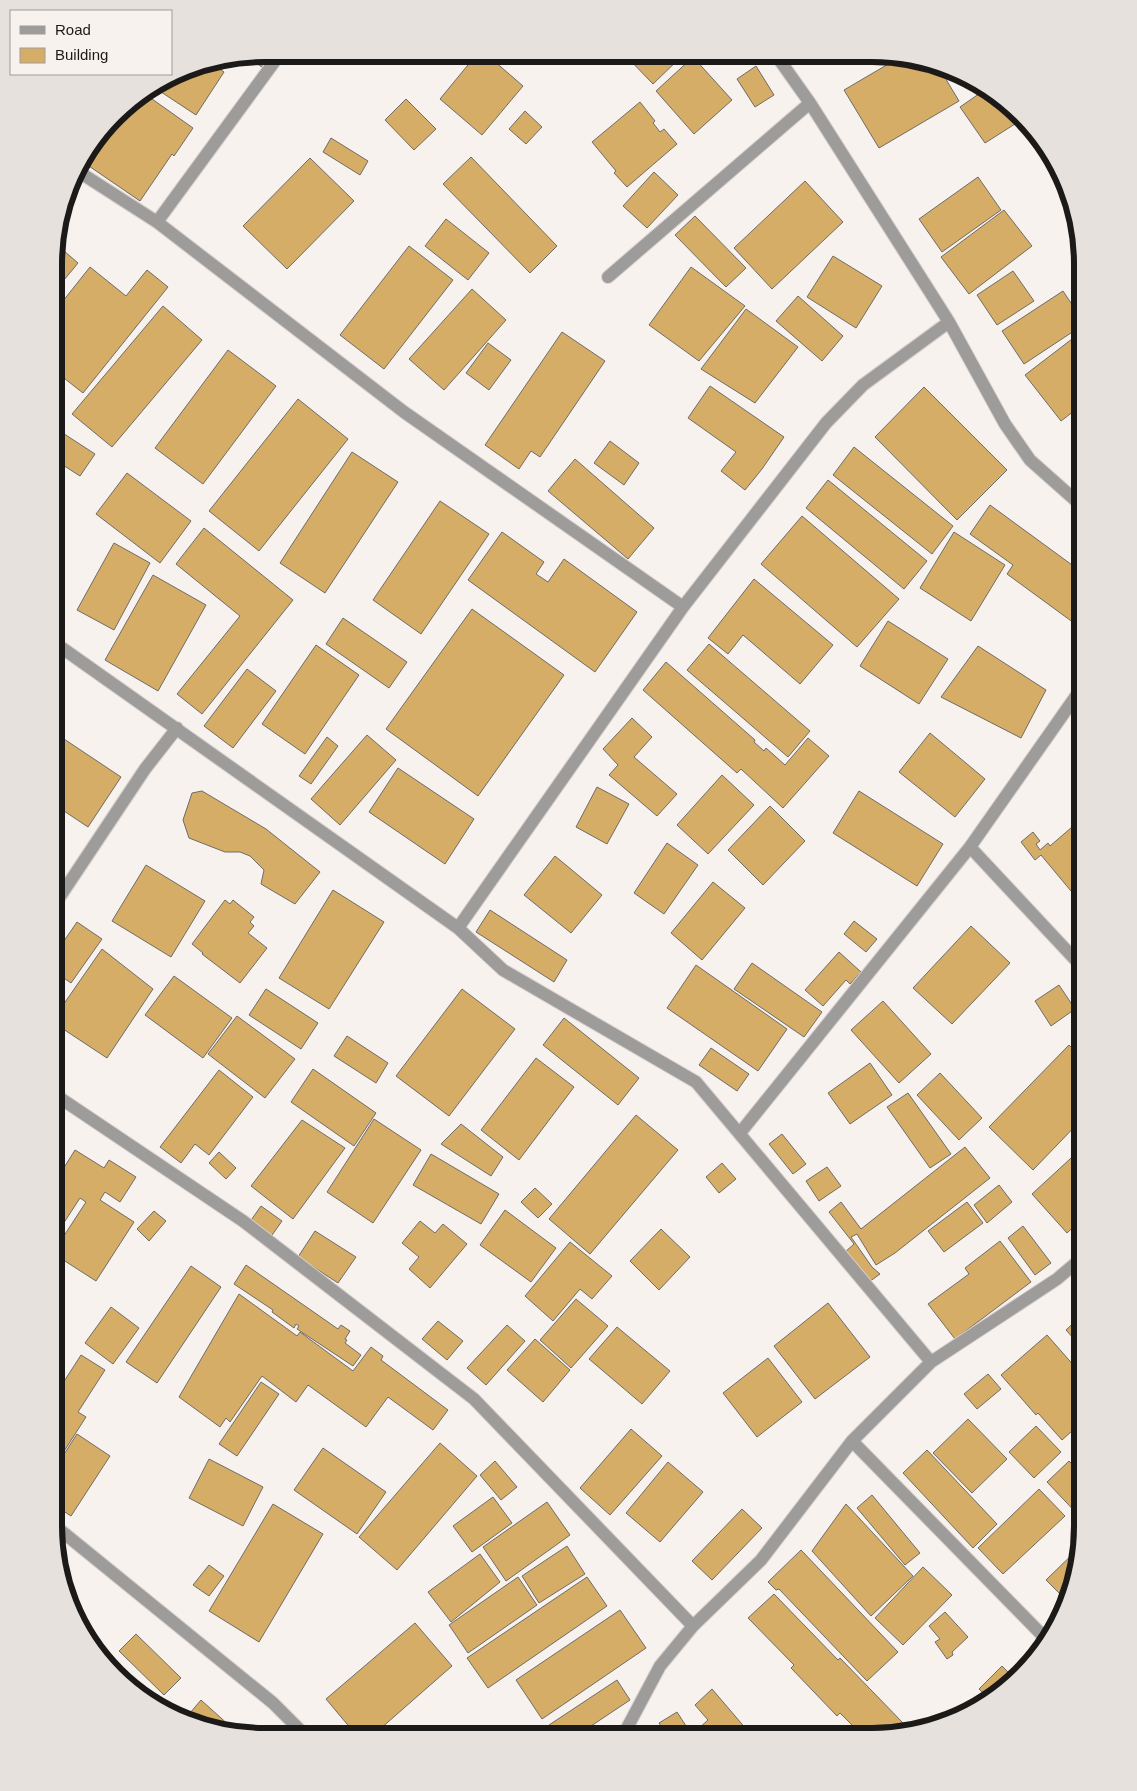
<svg xmlns="http://www.w3.org/2000/svg" width="1137" height="1791" viewBox="0 0 1137 1791" font-family="Arial,sans-serif">
<style>
.building{fill:#d6ad66;stroke:#6f6c67}
.lines{fill:none;stroke-linecap:round;stroke-linejoin:round}
.minor-casing{stroke:#d5cfcc;stroke-width:14}
.minor{stroke:#9e9b9b;stroke-width:12}
.rim{fill:none;stroke:#1c1a18;stroke-width:6}
</style>
<rect width="100%" height="100%" fill="#f8f2ee"/>
<path class="building" d="M 265,54 L 276,54 L 266,70 L 248,57 Z
M 477,54 L 486,54 L 523,86 L 482,135 L 440,99 Z
M 625,55 L 683,55 L 653,84 Z
M 902,56 L 938,66 L 959,101 L 879,148 L 844,90 Z
M 693,57 L 732,100 L 694,134 L 656,91 Z
M 212,64 L 224,72 L 196,115 L 155,88 L 184,70 Z
M 756,66 L 774,95 L 755,107 L 737,79 Z
M 986,89 L 995,94 L 1015,124 L 985,143 L 960,107 Z
M 145,94 L 193,128 L 174,156 L 172,154 L 140,201 L 83,162 L 125,106 Z
M 406,99 L 436,129 L 414,150 L 385,120 Z
M 640,102 L 655,121 L 653,123 L 660,132 L 664,129 L 677,144 L 627,187 L 614,173 L 616,171 L 592,142 Z
M 525,111 L 542,127 L 526,144 L 509,129 Z
M 331,138 L 368,161 L 360,175 L 323,152 Z
M 471,157 L 557,246 L 530,273 L 443,184 Z
M 310,158 L 354,201 L 287,269 L 243,226 Z
M 654,172 L 678,195 L 647,228 L 623,206 Z
M 978,177 L 1001,210 L 942,252 L 919,219 Z
M 805,181 L 843,222 L 772,289 L 734,248 Z
M 1004,210 L 1032,246 L 969,294 L 941,257 Z
M 695,216 L 746,268 L 726,287 L 675,235 Z
M 446,219 L 489,253 L 468,280 L 425,246 Z
M 56,244 L 78,263 L 55,291 Z
M 409,246 L 453,280 L 384,369 L 340,335 Z
M 833,256 L 882,286 L 856,328 L 807,297 Z
M 90,267 L 126,296 L 147,270 L 168,287 L 83,393 L 55,371 L 55,311 Z
M 691,267 L 745,306 L 699,361 L 649,325 Z
M 1013,271 L 1034,301 L 997,325 L 977,295 Z
M 472,289 L 506,320 L 444,390 L 409,359 Z
M 1063,291 L 1083,321 L 1083,325 L 1024,364 L 1002,331 Z
M 798,296 L 843,336 L 822,361 L 776,321 Z
M 163,306 L 202,340 L 112,447 L 72,414 Z
M 746,309 L 798,347 L 755,403 L 701,369 Z
M 562,332 L 605,361 L 540,457 L 531,451 L 519,469 L 485,445 Z
M 1072,339 L 1083,354 L 1083,404 L 1061,421 L 1025,375 Z
M 488,343 L 511,360 L 489,390 L 466,373 Z
M 228,350 L 276,386 L 203,484 L 155,448 Z
M 710,386 L 784,437 L 762,469 L 745,490 L 721,471 L 736,452 L 688,418 Z
M 924,387 L 1007,470 L 957,520 L 875,437 Z
M 298,399 L 348,439 L 259,551 L 209,511 Z
M 55,428 L 95,454 L 80,476 L 55,460 Z
M 610,441 L 639,463 L 624,485 L 594,463 Z
M 854,447 L 953,526 L 932,554 L 833,475 Z
M 352,452 L 398,482 L 325,593 L 280,563 Z
M 575,459 L 654,528 L 628,559 L 548,491 Z
M 127,473 L 191,521 L 160,563 L 96,514 Z
M 828,480 L 927,561 L 904,589 L 806,508 Z
M 440,501 L 489,534 L 421,634 L 373,600 Z
M 990,505 L 1083,573 L 1083,611 L 1074,623 L 1007,574 L 1013,565 L 970,534 Z
M 802,516 L 899,599 L 857,647 L 761,564 Z
M 204,528 L 293,600 L 202,714 L 177,694 L 240,616 L 176,564 Z
M 502,532 L 544,562 L 536,574 L 548,582 L 564,559 L 637,612 L 595,672 L 468,580 Z
M 954,532 L 1005,565 L 971,621 L 920,588 Z
M 114,543 L 150,563 L 114,630 L 77,610 Z
M 153,575 L 206,605 L 158,691 L 105,660 Z
M 754,579 L 833,645 L 800,684 L 743,635 L 728,654 L 708,638 Z
M 472,609 L 564,675 L 478,796 L 386,729 Z
M 343,618 L 407,662 L 389,688 L 326,644 Z
M 888,621 L 948,659 L 919,704 L 860,666 Z
M 709,644 L 810,731 L 788,757 L 687,670 Z
M 316,645 L 359,675 L 305,754 L 262,724 Z
M 978,646 L 1046,690 L 1021,738 L 941,697 Z
M 666,662 L 755,740 L 754,742 L 764,751 L 766,748 L 785,765 L 808,738 L 829,756 L 783,808 L 741,769 L 737,773 L 643,690 Z
M 247,669 L 276,691 L 233,748 L 204,726 Z
M 632,718 L 652,737 L 634,757 L 677,794 L 657,816 L 609,775 L 618,765 L 603,749 Z
M 55,733 L 121,777 L 88,827 L 55,805 Z
M 930,733 L 985,779 L 955,817 L 899,772 Z
M 367,735 L 396,760 L 340,825 L 311,799 Z
M 327,737 L 338,746 L 311,784 L 299,776 Z
M 1083,744 L 1083,767 L 1073,750 Z
M 398,768 L 474,819 L 445,864 L 369,812 Z
M 722,775 L 754,805 L 708,854 L 677,825 Z
M 597,787 L 629,804 L 607,844 L 576,827 Z
M 202,791 L 266,829 L 320,872 L 295,904 L 261,884 L 264,870 L 250,856 L 240,852 L 225,852 L 189,838 L 183,820 L 192,793 Z
M 859,791 L 943,844 L 917,886 L 833,833 Z
M 770,806 L 805,841 L 763,885 L 728,850 Z
M 55,810 L 62,814 L 55,825 Z
M 1079,821 L 1083,827 L 1083,885 L 1078,889 L 1076,887 L 1071,891 L 1041,855 L 1035,860 L 1021,842 L 1033,832 L 1040,841 L 1036,844 L 1040,850 L 1048,843 L 1050,846 Z
M 667,843 L 698,865 L 664,914 L 634,893 Z
M 555,856 L 602,895 L 571,933 L 524,895 Z
M 146,865 L 205,901 L 171,957 L 112,921 Z
M 713,882 L 745,908 L 702,960 L 671,933 Z
M 333,890 L 384,922 L 329,1009 L 279,978 Z
M 225,900 L 230,904 L 233,900 L 254,917 L 250,922 L 254,926 L 248,933 L 267,948 L 240,983 L 202,954 L 203,953 L 192,944 Z
M 490,910 L 567,960 L 554,982 L 476,932 Z
M 854,921 L 877,939 L 866,952 L 844,934 Z
M 77,922 L 102,939 L 71,983 L 55,972 L 55,954 Z
M 971,926 L 1010,963 L 952,1024 L 913,988 Z
M 102,949 L 153,989 L 107,1058 L 54,1023 L 54,1018 Z
M 839,952 L 861,972 L 850,984 L 846,980 L 823,1006 L 805,990 Z
M 752,963 L 822,1012 L 804,1037 L 734,989 Z
M 696,965 L 787,1029 L 758,1071 L 667,1008 Z
M 174,976 L 232,1018 L 203,1058 L 145,1015 Z
M 1059,985 L 1075,1009 L 1051,1026 L 1035,1001 Z
M 266,989 L 318,1023 L 301,1049 L 249,1015 Z
M 462,989 L 515,1029 L 449,1116 L 396,1076 Z
M 883,1001 L 931,1054 L 899,1083 L 851,1030 Z
M 237,1016 L 295,1059 L 265,1098 L 208,1054 Z
M 564,1018 L 639,1078 L 618,1105 L 543,1045 Z
M 347,1036 L 388,1063 L 376,1083 L 334,1056 Z
M 1069,1045 L 1083,1059 L 1083,1118 L 1033,1170 L 989,1127 Z
M 711,1048 L 749,1074 L 737,1091 L 699,1065 Z
M 536,1058 L 574,1087 L 519,1160 L 481,1130 Z
M 870,1063 L 892,1095 L 850,1124 L 828,1093 Z
M 313,1069 L 376,1113 L 354,1146 L 291,1102 Z
M 219,1070 L 253,1097 L 209,1155 L 195,1144 L 181,1163 L 160,1147 Z
M 940,1073 L 982,1118 L 959,1140 L 917,1095 Z
M 908,1093 L 951,1154 L 930,1168 L 887,1107 Z
M 636,1115 L 678,1150 L 590,1254 L 549,1219 Z
M 374,1119 L 421,1150 L 373,1223 L 327,1192 Z
M 302,1120 L 345,1148 L 293,1219 L 251,1186 Z
M 461,1124 L 503,1157 L 491,1176 L 441,1144 Z
M 782,1134 L 806,1164 L 793,1174 L 769,1144 Z
M 965,1147 L 990,1178 L 895,1253 L 876,1265 L 857,1234 L 851,1237 L 872,1267 L 880,1274 L 869,1282 L 845,1252 L 854,1244 L 829,1212 L 841,1202 L 861,1229 Z
M 1083,1147 L 1083,1218 L 1067,1233 L 1032,1194 Z
M 75,1150 L 104,1168 L 109,1160 L 136,1177 L 120,1202 L 105,1192 L 100,1200 L 134,1222 L 96,1281 L 54,1254 L 54,1251 L 86,1202 L 80,1198 L 54,1238 L 54,1191 L 57,1186 L 56,1185 L 62,1176 L 60,1174 Z
M 54,1151 L 65,1158 L 54,1174 Z
M 219,1152 L 236,1168 L 226,1179 L 209,1163 Z
M 431,1154 L 499,1194 L 481,1224 L 413,1185 Z
M 722,1163 L 736,1179 L 719,1193 L 706,1177 Z
M 827,1167 L 841,1186 L 819,1201 L 806,1181 Z
M 999,1185 L 1012,1202 L 987,1223 L 974,1205 Z
M 535,1188 L 552,1204 L 538,1218 L 521,1202 Z
M 967,1202 L 983,1223 L 944,1252 L 928,1231 Z
M 261,1206 L 282,1221 L 270,1238 L 249,1223 Z
M 505,1210 L 556,1248 L 531,1282 L 480,1245 Z
M 154,1211 L 166,1221 L 149,1241 L 137,1229 Z
M 420,1221 L 435,1233 L 443,1224 L 467,1244 L 430,1288 L 409,1269 L 419,1257 L 402,1243 Z
M 1023,1226 L 1051,1263 L 1035,1275 L 1008,1238 Z
M 661,1229 L 690,1257 L 659,1290 L 630,1261 Z
M 315,1231 L 356,1257 L 338,1283 L 298,1257 Z
M 1000,1241 L 1031,1282 L 955,1339 L 928,1304 L 969,1274 L 965,1268 Z
M 570,1242 L 612,1276 L 592,1299 L 580,1289 L 553,1321 L 525,1296 Z
M 246,1265 L 338,1329 L 341,1325 L 350,1331 L 345,1339 L 347,1340 L 345,1343 L 361,1355 L 353,1366 L 297,1329 L 299,1326 L 296,1324 L 294,1328 L 272,1312 L 273,1310 L 234,1284 Z
M 191,1266 L 221,1287 L 157,1383 L 126,1362 Z
M 239,1294 L 297,1336 L 300,1332 L 353,1371 L 371,1347 L 383,1356 L 381,1360 L 448,1410 L 433,1430 L 388,1397 L 366,1427 L 308,1385 L 296,1402 L 262,1376 L 230,1422 L 226,1418 L 220,1427 L 179,1397 Z
M 576,1299 L 608,1326 L 571,1368 L 540,1340 Z
M 828,1303 L 870,1357 L 815,1399 L 774,1346 Z
M 111,1307 L 139,1328 L 113,1364 L 85,1343 Z
M 1083,1314 L 1083,1349 L 1066,1330 Z
M 438,1321 L 463,1341 L 447,1360 L 422,1339 Z
M 54,1325 L 62,1328 L 54,1347 Z
M 507,1325 L 525,1341 L 486,1385 L 467,1368 Z
M 617,1327 L 670,1371 L 642,1404 L 589,1359 Z
M 1047,1335 L 1083,1376 L 1083,1421 L 1062,1440 L 1038,1413 L 1036,1415 L 1001,1375 Z
M 535,1339 L 570,1370 L 543,1402 L 507,1370 Z
M 81,1355 L 105,1370 L 78,1412 L 86,1417 L 54,1467 L 54,1397 Z
M 768,1358 L 802,1402 L 757,1437 L 723,1393 Z
M 988,1374 L 1001,1389 L 977,1409 L 964,1394 Z
M 261,1382 L 279,1394 L 237,1456 L 219,1444 Z
M 968,1419 L 1007,1459 L 972,1493 L 933,1453 Z
M 1036,1426 L 1061,1452 L 1034,1478 L 1009,1452 Z
M 631,1429 L 662,1456 L 610,1515 L 580,1488 Z
M 77,1434 L 110,1456 L 71,1516 L 54,1505 L 54,1470 Z
M 440,1443 L 477,1476 L 397,1570 L 359,1537 Z
M 323,1448 L 386,1492 L 357,1534 L 294,1490 Z
M 927,1450 L 997,1524 L 973,1548 L 903,1473 Z
M 209,1459 L 263,1487 L 243,1526 L 189,1498 Z
M 495,1461 L 517,1487 L 501,1500 L 480,1475 Z
M 1069,1461 L 1083,1476 L 1083,1520 L 1047,1482 Z
M 668,1462 L 703,1492 L 660,1542 L 626,1513 Z
M 1039,1489 L 1065,1516 L 1003,1574 L 978,1548 Z
M 872,1495 L 920,1553 L 905,1565 L 857,1508 Z
M 493,1497 L 512,1523 L 472,1552 L 453,1526 Z
M 547,1502 L 570,1535 L 506,1581 L 483,1547 Z
M 273,1504 L 323,1534 L 259,1642 L 209,1611 Z
M 846,1504 L 913,1576 L 871,1616 L 812,1551 Z
M 742,1509 L 762,1528 L 712,1580 L 692,1561 Z
M 1082,1545 L 1072,1594 L 1068,1602 L 1046,1580 Z
M 567,1546 L 585,1574 L 539,1603 L 522,1576 Z
M 801,1550 L 898,1652 L 867,1681 L 779,1589 L 776,1590 L 768,1582 Z
M 480,1554 L 500,1582 L 451,1622 L 428,1592 Z
M 209,1565 L 224,1576 L 209,1596 L 193,1585 Z
M 923,1567 L 952,1595 L 903,1645 L 875,1618 Z
M 518,1577 L 537,1605 L 468,1653 L 449,1625 Z
M 587,1577 L 607,1606 L 488,1688 L 467,1658 Z
M 774,1594 L 838,1660 L 840,1658 L 904,1724 L 897,1732 L 872,1737 L 864,1737 L 840,1713 L 837,1716 L 791,1668 L 794,1665 L 748,1618 Z
M 620,1610 L 646,1648 L 542,1719 L 516,1680 Z
M 945,1612 L 968,1637 L 952,1652 L 953,1655 L 947,1659 L 935,1642 L 940,1639 L 929,1626 Z
M 415,1623 L 452,1666 L 372,1736 L 357,1736 L 326,1699 Z
M 136,1634 L 181,1678 L 164,1695 L 119,1651 Z
M 1002,1666 L 1015,1679 L 1001,1693 L 990,1700 L 979,1689 Z
M 617,1680 L 630,1700 L 576,1736 L 557,1736 L 549,1725 Z
M 712,1689 L 753,1737 L 689,1737 L 708,1720 L 695,1705 Z
M 201,1700 L 231,1727 L 227,1731 L 230,1733 L 184,1720 Z
M 976,1700 L 981,1705 L 960,1717 Z
M 677,1712 L 690,1732 L 683,1737 L 668,1737 L 659,1723 Z"/>
<g class="lines">
<defs>
<path id="minor" d="M 776,55 L 810,103 L 949,322 L 1005,424 L 1030,460 L 1083,507
M 76,170 L 157,222 L 404,412 L 683,607
M 157,222 L 280,54
M 608,277 L 810,103
M 55,643 L 458,928 L 503,970 L 696,1082 L 931,1362
M 970,847 L 1083,968
M 55,904 L 145,769 L 177,728
M 458,928 L 683,607 L 826,423 L 863,385 L 949,322
M 54,1094 L 243,1221 L 474,1399 L 693,1626
M 740,1133 L 970,847 L 1083,686
M 852,1441 L 1047,1640
M 54,1525 L 273,1703 L 306,1736
M 619,1737 L 627,1728 L 660,1666 L 693,1626 L 761,1560 L 852,1441 L 931,1362 L 1057,1279 L 1083,1257"/>
</defs>
<use href="#minor" class="minor-casing"/>
<use href="#minor" class="minor"/>
</g>
<path d="M0 0H1137V1791H0ZM264 62H872A202 202 0 0 1 1074 264V1526A202 202 0 0 1 872 1728H264A202 202 0 0 1 62 1526V264A202 202 0 0 1 264 62Z" fill="#e6e1dd" fill-rule="evenodd"/>
<path class="rim" d="M264 62H872A202 202 0 0 1 1074 264V1526A202 202 0 0 1 872 1728H264A202 202 0 0 1 62 1526V264A202 202 0 0 1 264 62Z"/>
<rect x="10" y="10" width="162" height="65" fill="#f8f2ee" stroke="#a09c98"/>
<rect x="20" y="26" width="25" height="8" fill="#9e9b9b" stroke="#a09c98"/>
<text x="55" y="35" font-size="15" fill="#1c1a18">Road</text>
<rect x="20" y="48" width="25" height="15" fill="#d6ad66" stroke="#a09c98"/>
<text x="55" y="60" font-size="15" fill="#1c1a18">Building</text>
</svg>
